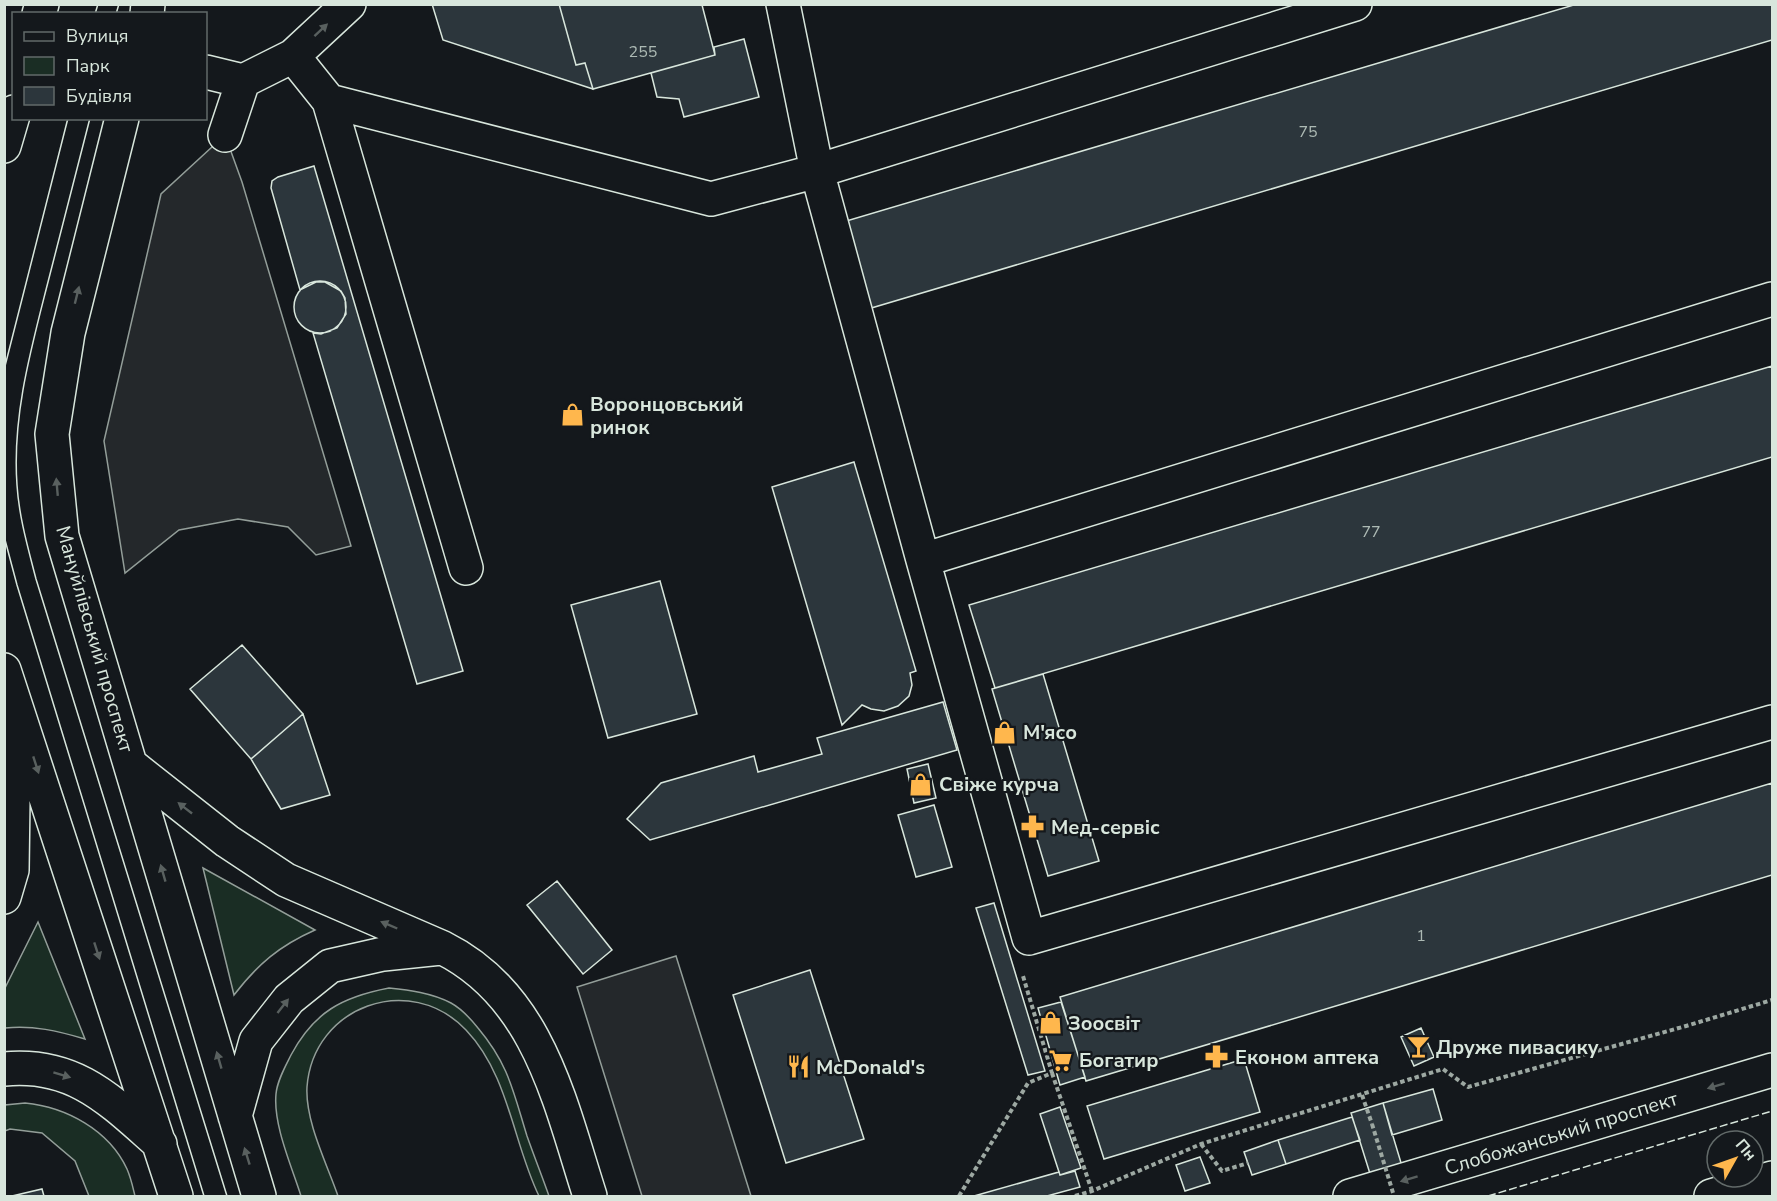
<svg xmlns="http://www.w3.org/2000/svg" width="1777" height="1201" viewBox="0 0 1777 1201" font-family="'Nunito Sans',sans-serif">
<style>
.green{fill:#1a2d24;stroke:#939e99;stroke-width:1.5}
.parking{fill:#24282b;stroke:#939e99;stroke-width:1.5}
.building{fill:#2c363c;stroke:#d8e6dc;stroke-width:1.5}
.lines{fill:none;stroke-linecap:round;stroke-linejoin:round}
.minor-casing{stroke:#d8e6dc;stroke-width:36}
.major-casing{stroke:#d8e6dc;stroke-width:36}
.path{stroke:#9da8a2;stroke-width:4;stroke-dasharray:4.5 3;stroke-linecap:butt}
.minor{stroke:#14181c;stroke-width:33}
.major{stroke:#14181c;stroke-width:33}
.tram{stroke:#d8e6dc;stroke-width:1.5}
.path-bridge{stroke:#9da8a2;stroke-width:4;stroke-dasharray:4.5 3;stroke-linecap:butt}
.fence{stroke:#d8e6dc;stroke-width:1.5;stroke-dasharray:8 3;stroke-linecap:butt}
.oneway{fill:#59605f}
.labels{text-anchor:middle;stroke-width:4.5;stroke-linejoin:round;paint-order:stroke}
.number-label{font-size:16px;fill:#adbab4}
.poi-label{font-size:20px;font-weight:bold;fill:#d8e6dc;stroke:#14181c;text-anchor:start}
.street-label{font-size:20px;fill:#d8e6dc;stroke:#14181c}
</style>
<rect width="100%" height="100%" fill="#14181c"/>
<path class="green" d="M 203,868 L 315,930 C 279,946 258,964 234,995 Z
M 38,922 L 85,1039 C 58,1031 33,1025 5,1028 L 5,988 Z
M 389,988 C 409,990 432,993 451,1003 C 462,1009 470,1018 478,1028 C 509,1065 513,1091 527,1136 C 534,1156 542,1176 549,1196 L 539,1196 C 513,1143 509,1075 466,1030 C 410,971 313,1006 307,1087 C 305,1121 327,1164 338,1196 L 301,1196 C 292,1167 273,1125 276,1094 C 277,1081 285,1067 291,1055 C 314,1012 342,997 389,988 Z
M 25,1103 C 66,1107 109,1130 127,1169 C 131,1178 133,1188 135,1196 L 89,1196 L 75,1161 L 42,1133 L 10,1129 L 5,1131 L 5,1105 Z"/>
<path class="parking" d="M 225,135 L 242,182 L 351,546 L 316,555 L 288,527 L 238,519 L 179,530 L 125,573 L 104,441 L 161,194 Z
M 676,956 L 751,1196 L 642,1196 L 577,987 Z"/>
<path class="building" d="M 432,4 L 559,4 L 576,65 L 585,63 L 593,89 L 443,40 Z
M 559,4 L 705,4 L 702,5 L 715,55 L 593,89 L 585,63 L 576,65 Z
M 1577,4 L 1772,4 L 1772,40 L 868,309 L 843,222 Z
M 744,39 L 759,97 L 684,117 L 679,99 L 657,97 L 651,73 L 715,55 L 714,47 Z
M 314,166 L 463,671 L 417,684 L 313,333 L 321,334 L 337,328 L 346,314 L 345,298 L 341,291 L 325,282 L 316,282 L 300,290 L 271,188 L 272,181 L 278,177 Z
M294 307a26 26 0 1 1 52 0a26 26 0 1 1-52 0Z
M 1772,366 L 1772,457 L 995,688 L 969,605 Z
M 854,462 L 916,671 L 910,673 L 912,685 L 909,696 L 898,706 L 884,711 L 871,709 L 862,705 L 842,725 L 772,487 Z
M 660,581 L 697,714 L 608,738 L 571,605 Z
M 242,645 L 303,714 L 251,759 L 190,689 Z
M 1043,674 L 1099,861 L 1048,876 L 992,689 Z
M 943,702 L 957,750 L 650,840 L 627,819 L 661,783 L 754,756 L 758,772 L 822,754 L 817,738 Z
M 303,714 L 330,795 L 281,809 L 251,759 Z
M 928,764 L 936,798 L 914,803 L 907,769 Z
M 1772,783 L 1772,875 L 1086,1081 L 1060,997 Z
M 934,805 L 952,867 L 916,877 L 898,815 Z
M 557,881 L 612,950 L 583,974 L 527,905 Z
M 994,903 L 1045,1071 L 1028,1075 L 976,908 Z
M 810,970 L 864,1139 L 786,1163 L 733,995 Z
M 1061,1002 L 1085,1077 L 1060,1085 L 1038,1008 Z
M 1421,1028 L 1434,1057 L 1414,1066 L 1401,1037 Z
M 1244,1059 L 1260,1112 L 1104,1159 L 1087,1106 Z
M 1433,1089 L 1442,1120 L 1392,1135 L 1383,1103 Z
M 1383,1103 L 1411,1196 L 1377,1196 L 1351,1113 Z
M 1060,1107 L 1081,1168 L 1060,1175 L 1040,1114 Z
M 1352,1117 L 1360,1140 L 1286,1164 L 1278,1140 Z
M 1278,1140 L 1286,1164 L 1252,1175 L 1244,1152 Z
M 1200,1157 L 1210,1183 L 1185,1191 L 1176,1165 Z
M 1075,1171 L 1080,1187 L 1047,1196 L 974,1196 L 1059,1172 L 1060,1175 Z
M 42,1189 L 44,1196 L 12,1196 Z"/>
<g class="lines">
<defs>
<path id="minor" d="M 783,4 L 817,171 L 923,560 L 1029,938 L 1772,722
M 293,56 L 329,101 L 711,199 L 817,171 L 1355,4
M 206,72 L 243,81 L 293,56 L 349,4
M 329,101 L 466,568
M 225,135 L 243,81
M 923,560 L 1772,299"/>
<path id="major" d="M 39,14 L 42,4
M 147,14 L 148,4
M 122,118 L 68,333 L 52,434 L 62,536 L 259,1196
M 4,146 L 14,112
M 4,670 L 176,1196
M 132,766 L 227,841 L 286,880 L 443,948 C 539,996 560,1103 590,1196
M 4,897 L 12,870 L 13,799 L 5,714
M 4,1069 C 75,1062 111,1101 160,1144
M 235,1116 L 256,1041 L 289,999 L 330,966 L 383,954 L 441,948
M 1350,1196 L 1772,1070
M 1711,1196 L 1772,1178"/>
</defs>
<use href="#minor" class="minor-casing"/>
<use href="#major" class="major-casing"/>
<path class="path" d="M 1052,1073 L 1092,1191
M 1362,1095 L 1372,1124
M 1201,1144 L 1222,1171 L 1248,1163
M 959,1196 L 1028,1083 L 1052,1073 L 1023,976
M 1075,1196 L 1092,1191 L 1201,1144 L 1443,1069 L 1468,1087 L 1686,1026 L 1772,1000"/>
<use href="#minor" class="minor"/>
<use href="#major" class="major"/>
<path class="tram" d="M 95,14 L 98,4
M 116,14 L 119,4
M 90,118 C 76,173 62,228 48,282 C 31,349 12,416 17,485 C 19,517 28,548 36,579 L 227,1196
M 4,370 L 68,118
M 4,536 L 17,585 L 204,1196"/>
<path class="path-bridge" d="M 1372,1124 L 1394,1196"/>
<path class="fence" d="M 1488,1196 L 1772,1111"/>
</g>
<defs><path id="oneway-solid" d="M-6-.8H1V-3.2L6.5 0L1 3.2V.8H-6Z" transform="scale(1.5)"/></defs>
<g class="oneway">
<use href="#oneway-solid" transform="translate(321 30) rotate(-43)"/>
<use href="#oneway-solid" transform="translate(77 295) rotate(-76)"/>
<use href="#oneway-solid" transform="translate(57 487) rotate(-95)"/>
<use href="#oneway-solid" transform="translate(36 765) rotate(72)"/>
<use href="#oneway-solid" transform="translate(185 808) rotate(-142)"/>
<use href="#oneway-solid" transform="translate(163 873) rotate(-106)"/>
<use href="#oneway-solid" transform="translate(389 925) rotate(-157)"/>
<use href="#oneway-solid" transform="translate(97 951) rotate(72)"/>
<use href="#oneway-solid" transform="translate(283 1006) rotate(-52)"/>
<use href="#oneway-solid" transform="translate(219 1060) rotate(-106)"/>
<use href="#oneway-solid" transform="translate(62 1075) rotate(17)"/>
<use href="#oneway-solid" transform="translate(1716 1086) rotate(163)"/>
<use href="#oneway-solid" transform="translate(247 1156) rotate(-107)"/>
<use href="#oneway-solid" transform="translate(1409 1179) rotate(163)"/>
</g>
<defs>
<symbol id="shop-bare" viewBox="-9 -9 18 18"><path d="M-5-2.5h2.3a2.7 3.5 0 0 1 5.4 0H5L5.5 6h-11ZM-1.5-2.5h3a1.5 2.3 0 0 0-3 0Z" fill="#ffb74d" stroke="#14181c" stroke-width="2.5" paint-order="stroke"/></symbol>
<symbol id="pharmacy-bare" viewBox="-9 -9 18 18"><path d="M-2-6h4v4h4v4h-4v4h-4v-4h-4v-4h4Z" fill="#ffb74d" stroke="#14181c" stroke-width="2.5" paint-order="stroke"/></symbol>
<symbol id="bar-bare" viewBox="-9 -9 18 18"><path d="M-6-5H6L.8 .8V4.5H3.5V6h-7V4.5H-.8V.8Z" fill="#ffb74d" stroke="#14181c" stroke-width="2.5" paint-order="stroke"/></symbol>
<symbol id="supermarket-bare" viewBox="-9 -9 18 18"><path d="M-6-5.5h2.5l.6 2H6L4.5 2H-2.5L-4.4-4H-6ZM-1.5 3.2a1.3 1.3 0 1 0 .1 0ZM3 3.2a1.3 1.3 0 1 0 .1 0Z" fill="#ffb74d" stroke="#14181c" stroke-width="2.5" paint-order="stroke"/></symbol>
<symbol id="restaurant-bare" viewBox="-9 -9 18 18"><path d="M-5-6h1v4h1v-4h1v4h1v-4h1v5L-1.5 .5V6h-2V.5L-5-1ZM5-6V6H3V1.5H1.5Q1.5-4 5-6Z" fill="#ffb74d" stroke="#14181c" stroke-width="2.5" paint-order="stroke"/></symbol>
</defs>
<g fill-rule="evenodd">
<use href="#shop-bare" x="556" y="398" width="33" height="33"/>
<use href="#shop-bare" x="988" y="716" width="33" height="33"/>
<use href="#shop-bare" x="904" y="768" width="33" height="33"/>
<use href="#pharmacy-bare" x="1016" y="810" width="33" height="33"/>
<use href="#shop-bare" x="1034" y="1006" width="33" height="33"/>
<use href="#bar-bare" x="1402" y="1030" width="33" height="33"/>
<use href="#pharmacy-bare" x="1200" y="1040" width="33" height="33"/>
<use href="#supermarket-bare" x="1044" y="1044" width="33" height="33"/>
<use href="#restaurant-bare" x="782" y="1050" width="33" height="33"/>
</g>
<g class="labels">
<g class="number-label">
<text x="643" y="57">255</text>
<text x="1308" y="137">75</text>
<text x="1371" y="537">77</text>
<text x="1421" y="941">1</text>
</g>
<g class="poi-label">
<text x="590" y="411">Воронцовський<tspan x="590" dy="23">ринок</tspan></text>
<text x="1023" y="739">М'ясо</text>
<text x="939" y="791">Свіже курча</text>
<text x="1051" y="834">Мед-сервіс</text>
<text x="1068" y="1030">Зоосвіт</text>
<text x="1436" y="1054">Друже пивасику</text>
<text x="1235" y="1064">Економ аптека</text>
<text x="1079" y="1067">Богатир</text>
<text x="816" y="1074">McDonald's</text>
</g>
<g class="street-label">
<text transform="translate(95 639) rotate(74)" y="7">Мануйлівський проспект</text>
<text transform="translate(1561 1133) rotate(-17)" y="7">Слобожанський проспект</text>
</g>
</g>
<rect width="1777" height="1201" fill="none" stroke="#d8e6dc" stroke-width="12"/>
<rect x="12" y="12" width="195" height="108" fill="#14181c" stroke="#626a69" stroke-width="1.5"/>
<rect x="24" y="32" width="30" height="9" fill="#14181c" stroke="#626a69" stroke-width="1.5"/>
<text x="66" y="42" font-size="18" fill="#d8e6dc">Вулиця</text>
<rect x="24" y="57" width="30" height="18" fill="#1a2d24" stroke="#626a69" stroke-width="1.5"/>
<text x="66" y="72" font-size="18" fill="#d8e6dc">Парк</text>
<rect x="24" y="87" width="30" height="18" fill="#2c363c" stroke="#626a69" stroke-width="1.5"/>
<text x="66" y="102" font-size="18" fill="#d8e6dc">Будівля</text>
<g transform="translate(1735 1159) rotate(50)"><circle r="28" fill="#14181c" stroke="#626a69" stroke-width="1.5"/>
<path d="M0-4.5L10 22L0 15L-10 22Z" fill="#ffb74d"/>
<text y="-9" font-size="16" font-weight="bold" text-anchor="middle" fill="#d8e6dc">Пн</text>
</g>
</svg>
